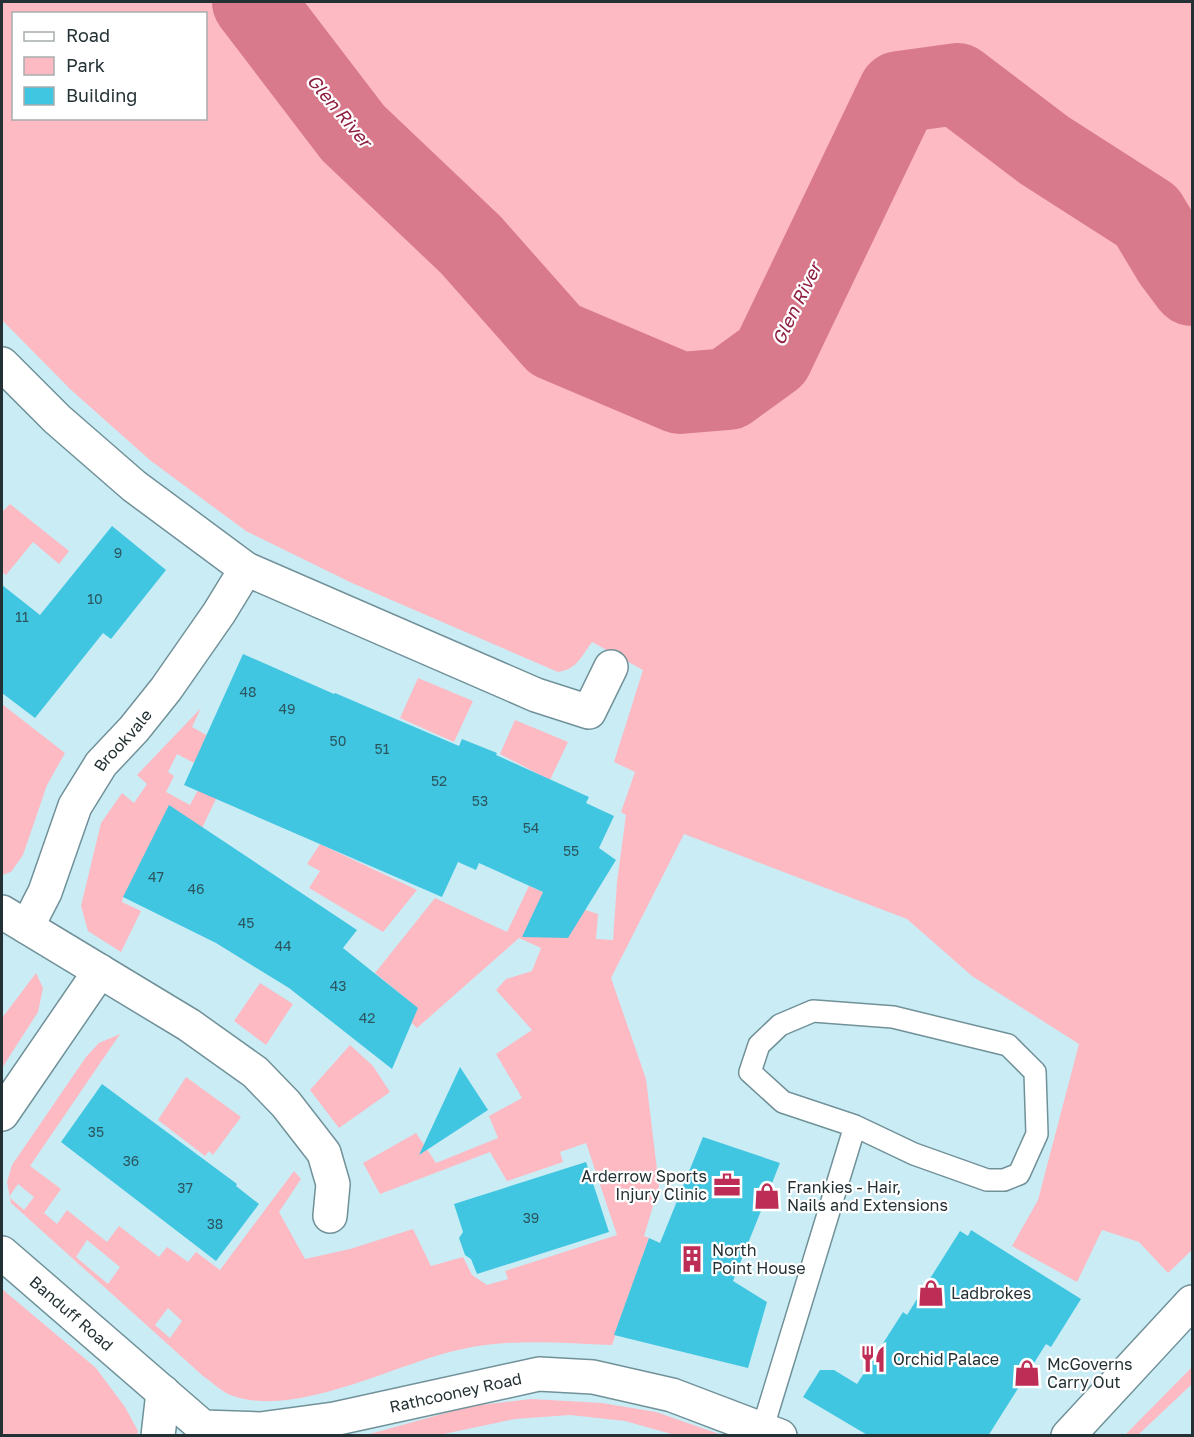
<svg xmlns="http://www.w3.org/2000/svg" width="1194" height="1437" viewBox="0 0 1194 1437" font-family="'Golos Text',sans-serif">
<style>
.green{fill:#fdbac3;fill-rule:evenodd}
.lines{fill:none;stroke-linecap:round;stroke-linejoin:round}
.river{stroke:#d87a8b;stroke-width:82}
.building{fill:#41c6e1}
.lane-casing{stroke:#719199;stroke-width:24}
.street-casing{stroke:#719199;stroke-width:36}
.secondary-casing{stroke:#719199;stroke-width:36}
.lane{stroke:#fff;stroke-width:21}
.street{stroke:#fff;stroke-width:33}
.secondary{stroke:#fff;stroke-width:33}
.labels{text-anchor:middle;stroke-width:4.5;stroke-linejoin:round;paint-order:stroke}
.number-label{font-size:14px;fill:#2b565f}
.street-label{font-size:16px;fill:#243134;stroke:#fff}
.poi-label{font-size:16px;fill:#243134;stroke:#fff;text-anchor:start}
.water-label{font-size:18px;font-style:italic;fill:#8f1f40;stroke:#fff}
</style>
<rect width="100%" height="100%" fill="#caecf5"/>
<path class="green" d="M 2,2 L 1192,2 L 1192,1250 L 1168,1273 L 1139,1242 L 1102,1230 L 1077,1282 L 1012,1246 L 1038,1200 L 1079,1044 L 972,976 L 907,919 L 684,834 L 611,978 L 646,1079 L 659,1186 L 644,1236 L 649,1238 L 612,1345 C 561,1343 507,1338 458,1350 C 395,1364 297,1418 233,1396 C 223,1393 212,1382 203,1376 L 11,1203 L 7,1182 L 12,1165 L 86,1057 L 99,1043 L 120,1034 L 30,1166 L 61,1189 L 44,1213 L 57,1224 L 67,1210 L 107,1242 L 119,1226 L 159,1257 L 167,1247 L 188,1262 L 196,1252 L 220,1270 L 294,1171 L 301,1179 L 279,1212 L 305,1259 L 350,1249 L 413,1229 L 431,1266 L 463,1257 L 472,1275 L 487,1285 L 508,1279 L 505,1271 L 617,1235 L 586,1143 L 560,1152 L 563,1162 L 507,1181 L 490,1152 L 380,1194 L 363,1163 L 416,1133 L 436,1163 L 498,1138 L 489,1116 L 522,1098 L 496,1054 L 532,1030 L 496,990 L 506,979 L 532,971 L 541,948 L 519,938 L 417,1028 L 400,1011 L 408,1000 L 375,973 L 435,898 L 507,932 L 529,886 L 573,906 L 598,914 L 596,939 L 613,940 L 617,882 L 626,815 L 621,812 L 635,772 L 614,762 L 643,670 L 592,642 C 581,657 577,669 558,672 L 352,583 L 246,531 L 151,461 L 70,389 L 2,320 ZM 14,14 L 206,14 L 206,118 L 14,118 ZM 18,1184 L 34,1197 L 24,1210 L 9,1197 ZM 87,1240 L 120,1267 L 108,1284 L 76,1257 ZM 168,1308 L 182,1321 L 170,1338 L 155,1325 Z
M 10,504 L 69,551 L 59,564 L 33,542 L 6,575 L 2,572 L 2,512 Z
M 418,678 L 473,701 L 454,742 L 400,718 Z
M 2,704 L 65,753 L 47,785 L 23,855 L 11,872 L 2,875 Z
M 201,708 L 192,727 L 243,756 L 217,797 L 188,857 L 123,897 L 122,902 L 141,911 L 121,952 L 88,931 L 81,906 L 101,823 L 122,793 L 134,803 L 147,784 L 137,775 ZM 177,754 L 198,765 L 199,788 L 190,805 L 166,792 L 174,776 L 168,772 Z
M 515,720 L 568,742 L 550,780 L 500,754 Z
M 320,844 L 417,890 L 383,932 L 309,888 L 320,871 L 307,864 Z
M 36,973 L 43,988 L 38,1012 L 2,1068 L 2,1018 Z
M 260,983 L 293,1004 L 266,1045 L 234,1021 Z
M 350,1045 L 373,1066 L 390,1092 L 339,1128 L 310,1090 Z
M 186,1077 L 241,1117 L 213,1155 L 209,1151 L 205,1156 L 158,1120 Z
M 2,1289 L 96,1368 L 125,1407 L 138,1431 L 137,1435 L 2,1435 Z
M 1192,1367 L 1192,1384 L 1138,1435 L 1125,1435 Z
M 531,1399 L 602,1403 L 656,1412 L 722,1435 L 675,1435 L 625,1421 L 570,1415 L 515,1419 L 439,1435 L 366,1435 L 471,1406 Z"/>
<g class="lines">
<path class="river" d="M 253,2 L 353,133 L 471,245 L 555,340 L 680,393 L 728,389 L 772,357 L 899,92 L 957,84 L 1044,150 L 1147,216 L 1174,261 L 1192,285"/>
</g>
<path class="building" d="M 112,526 L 166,570 L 111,639 L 103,633 L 35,718 L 2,693 L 2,585 L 40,615 Z
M 243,654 L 334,694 L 335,693 L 459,746 L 462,739 L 497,753 L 496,755 L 589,797 L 586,803 L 614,816 L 599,848 L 616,860 L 568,938 L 522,937 L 543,892 L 479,863 L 476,870 L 458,862 L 442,897 L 184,785 Z
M 169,805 L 357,930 L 343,948 L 418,1008 L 392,1069 L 289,988 L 216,943 L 123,897 Z
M 460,1067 L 488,1110 L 419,1155 Z
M 102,1084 L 237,1184 L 236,1186 L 259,1204 L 216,1261 L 61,1142 Z
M 703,1137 L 780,1163 L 733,1281 L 767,1302 L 748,1368 L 614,1335 L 649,1238 L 660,1243 Z
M 586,1162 L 609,1232 L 477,1274 L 471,1259 L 465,1255 L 459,1238 L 463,1232 L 454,1204 Z
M 971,1230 L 1081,1299 L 1051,1347 L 1046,1344 L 988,1436 L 869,1436 L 803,1397 L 820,1370 L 834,1370 L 857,1384 L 903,1312 L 907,1315 L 960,1231 L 968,1236 Z"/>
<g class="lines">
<defs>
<path id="lane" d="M 813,1011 L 893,1017 L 1008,1045 L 1035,1072 L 1037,1134 L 1019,1174 L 1004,1180 L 987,1180 L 914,1154 L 855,1126 L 783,1102 L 750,1072 L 759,1045 L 780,1025 Z
M 763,1427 L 855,1126"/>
<g id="street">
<path d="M 2,364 L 57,419 L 134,486 L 246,569 L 536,695 L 589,712 L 611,667"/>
<path d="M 2,912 L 189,1025 L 255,1072 L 286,1104 L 324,1153 L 333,1184 L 330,1216"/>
<path id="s1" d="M 27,927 L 45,892 L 75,806 L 101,764 L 134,729 L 166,689 L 219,613 L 246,569"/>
<path d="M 2,1114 L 100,971"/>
<path id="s2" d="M 2,1253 L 203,1427 L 260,1429 L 334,1419 L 539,1374 L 593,1377 L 672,1395 L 780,1436"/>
<path d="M 158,1436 L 163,1392"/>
</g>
<path id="secondary" d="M 1068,1436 L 1192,1302"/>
</defs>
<use href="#lane" class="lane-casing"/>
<use href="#street" class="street-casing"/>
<use href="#secondary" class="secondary-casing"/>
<use href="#lane" class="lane"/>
<use href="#street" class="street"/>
<use href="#secondary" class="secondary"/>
</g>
<defs>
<symbol id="office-bare" viewBox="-9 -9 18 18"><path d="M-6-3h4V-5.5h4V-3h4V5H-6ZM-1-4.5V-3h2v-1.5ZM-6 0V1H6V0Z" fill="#bd2d56" stroke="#fff" stroke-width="2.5" paint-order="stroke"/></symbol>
<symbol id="shop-bare" viewBox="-9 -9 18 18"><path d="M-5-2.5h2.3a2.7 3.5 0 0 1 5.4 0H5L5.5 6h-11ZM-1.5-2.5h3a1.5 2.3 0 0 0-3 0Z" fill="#bd2d56" stroke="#fff" stroke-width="2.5" paint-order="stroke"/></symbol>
<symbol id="building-bare" viewBox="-9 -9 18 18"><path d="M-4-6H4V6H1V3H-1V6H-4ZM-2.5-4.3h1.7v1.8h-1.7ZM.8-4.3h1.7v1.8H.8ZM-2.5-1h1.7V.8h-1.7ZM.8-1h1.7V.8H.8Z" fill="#bd2d56" stroke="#fff" stroke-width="2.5" paint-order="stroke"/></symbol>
<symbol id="restaurant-bare" viewBox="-9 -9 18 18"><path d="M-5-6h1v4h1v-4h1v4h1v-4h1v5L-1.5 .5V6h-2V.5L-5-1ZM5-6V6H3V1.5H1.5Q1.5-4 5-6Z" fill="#bd2d56" stroke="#fff" stroke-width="2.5" paint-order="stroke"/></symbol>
</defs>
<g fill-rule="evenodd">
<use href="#office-bare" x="708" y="1166" width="38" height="38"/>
<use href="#shop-bare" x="748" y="1177" width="38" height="38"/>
<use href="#building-bare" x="673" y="1240" width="38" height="38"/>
<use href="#shop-bare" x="912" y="1274" width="38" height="38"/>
<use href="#restaurant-bare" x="854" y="1340" width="38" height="38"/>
<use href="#shop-bare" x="1008" y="1354" width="38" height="38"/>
</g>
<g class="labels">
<g class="number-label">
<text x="118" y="558">9</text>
<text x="95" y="604">10</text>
<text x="22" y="622">11</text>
<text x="248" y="697">48</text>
<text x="287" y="714">49</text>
<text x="338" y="746">50</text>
<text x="382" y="754">51</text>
<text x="439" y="786">52</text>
<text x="480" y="806">53</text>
<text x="531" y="833">54</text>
<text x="571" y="856">55</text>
<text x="156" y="882">47</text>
<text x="196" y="894">46</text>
<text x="246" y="928">45</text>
<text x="283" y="951">44</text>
<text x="338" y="991">43</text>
<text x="367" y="1023">42</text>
<text x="96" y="1137">35</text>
<text x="131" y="1166">36</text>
<text x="185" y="1193">37</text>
<text x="531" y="1223">39</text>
<text x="215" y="1229">38</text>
</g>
<g class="street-label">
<text dy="6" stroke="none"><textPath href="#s1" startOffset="212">Brookvale</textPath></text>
<text dy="6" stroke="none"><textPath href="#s2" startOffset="92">Banduff Road</textPath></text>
<text dy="6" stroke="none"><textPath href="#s2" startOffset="522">Rathcooney Road</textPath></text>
</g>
<g class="poi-label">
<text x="707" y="1182" text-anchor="end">Arderrow Sports<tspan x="707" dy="18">Injury Clinic</tspan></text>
<text x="787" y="1193">Frankies - Hair,<tspan x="787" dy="18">Nails and Extensions</tspan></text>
<text x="712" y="1256">North<tspan x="712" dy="18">Point House</tspan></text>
<text x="951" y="1299">Ladbrokes</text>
<text x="893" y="1365">Orchid Palace</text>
<text x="1047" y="1370">McGoverns<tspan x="1047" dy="18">Carry Out</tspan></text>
</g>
<g class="water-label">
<text transform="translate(339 111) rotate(50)" y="6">Glen River</text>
<text transform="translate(797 304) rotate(-64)" y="6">Glen River</text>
</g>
</g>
<rect width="1194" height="1437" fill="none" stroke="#243134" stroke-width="6"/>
<rect x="12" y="12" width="195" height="108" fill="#ffffff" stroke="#a7adae" stroke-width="1.5"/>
<rect x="24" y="32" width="30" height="9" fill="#ffffff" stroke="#a7adae" stroke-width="1.5"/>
<text x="66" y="42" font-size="18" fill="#243134">Road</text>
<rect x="24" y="57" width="30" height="18" fill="#fdbac3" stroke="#a7adae" stroke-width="1.5"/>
<text x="66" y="72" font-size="18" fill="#243134">Park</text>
<rect x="24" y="87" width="30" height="18" fill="#41c6e1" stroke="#a7adae" stroke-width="1.5"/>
<text x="66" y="102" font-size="18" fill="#243134">Building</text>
</svg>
